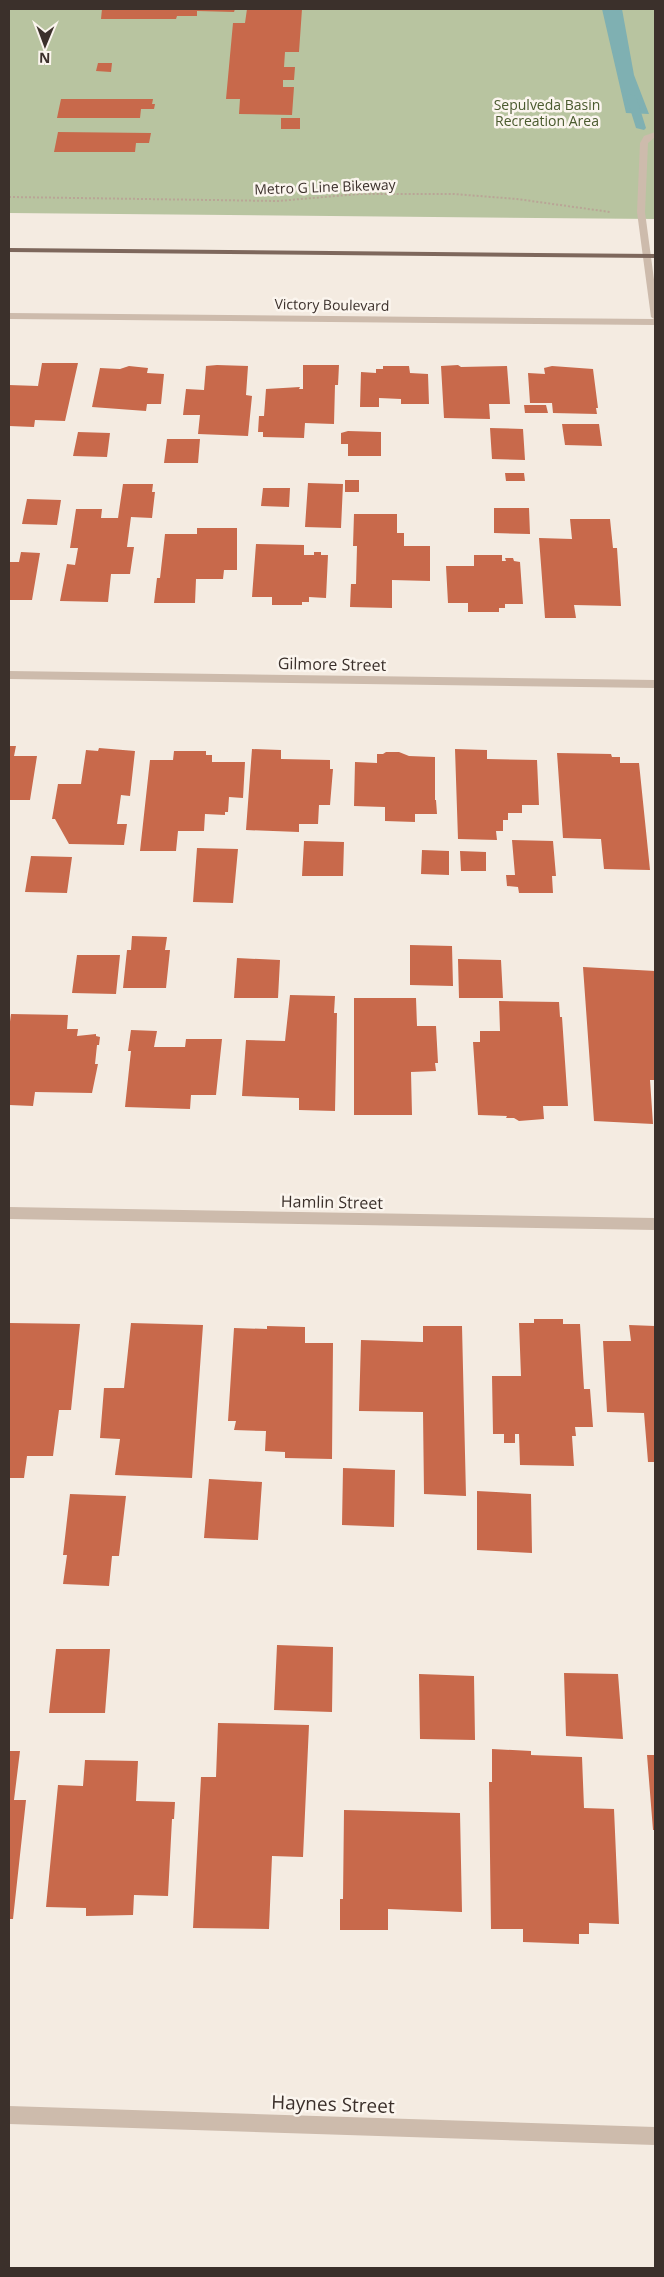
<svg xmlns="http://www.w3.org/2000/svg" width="664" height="2277" viewBox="0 0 664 2277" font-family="'Open Sans',sans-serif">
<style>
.green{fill:#b8c4a0}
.water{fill:#7fb0b2}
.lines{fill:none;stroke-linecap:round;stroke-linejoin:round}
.stream{fill:#7fb0b2;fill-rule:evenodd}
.building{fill:#c8694b}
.path{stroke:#b9a596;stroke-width:2;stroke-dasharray:2 2;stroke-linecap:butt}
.minor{fill:#cdbbac;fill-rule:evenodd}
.major{fill:#7d675c;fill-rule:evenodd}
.labels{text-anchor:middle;stroke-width:5;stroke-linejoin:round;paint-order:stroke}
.far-park-label{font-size:14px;fill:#4a5a2e;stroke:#fbf5ee}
.far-street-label{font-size:14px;fill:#3b302b;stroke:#fbf5ee}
.street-label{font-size:16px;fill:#3b302b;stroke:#fbf5ee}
.near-street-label{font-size:19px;fill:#3b302b;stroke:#fbf5ee}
</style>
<rect width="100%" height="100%" fill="#f4ebe1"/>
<path class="green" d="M 9,9 L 655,9 L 655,219 L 9,213 Z"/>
<path class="water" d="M 602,9 L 622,9 L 634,75 L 649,114 L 626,113 Z"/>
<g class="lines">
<path class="stream" d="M 628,94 L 636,96 L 646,128 L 644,130 L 636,128 L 626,96 Z"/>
</g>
<path class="building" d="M 102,9 L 235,9 L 234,12 L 197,11 L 197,16 L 177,16 L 176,19 L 101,19 Z
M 247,9 L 302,9 L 299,52 L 285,52 L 284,67 L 295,67 L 294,80 L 283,80 L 283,87 L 294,87 L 292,115 L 239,114 L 240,99 L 226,99 L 233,23 L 245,23 Z
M 98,63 L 112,63 L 111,72 L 96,71 Z
M 61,99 L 153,99 L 152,104 L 155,104 L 154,109 L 141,109 L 140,118 L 57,118 Z
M 281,118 L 300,118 L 300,129 L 281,129 Z
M 58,132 L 151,133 L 149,143 L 136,143 L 135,152 L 54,152 Z
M 42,363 L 78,363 L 65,421 L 35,420 L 34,427 L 9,426 L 9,385 L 38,386 Z
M 217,365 L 248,366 L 246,395 L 252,396 L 248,436 L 198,434 L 200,415 L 183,415 L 186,389 L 204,390 L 206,366 Z
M 303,365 L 339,365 L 338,385 L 335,385 L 334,424 L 305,423 L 304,438 L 263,437 L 263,432 L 258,432 L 259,416 L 264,416 L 266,389 L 300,387 L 299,389 L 303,389 Z
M 458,365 L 461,367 L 507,366 L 510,404 L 489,404 L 490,419 L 444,418 L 441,366 Z
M 129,366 L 148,368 L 147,373 L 164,374 L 161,404 L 147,404 L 146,411 L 92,407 L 100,368 L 120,369 Z
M 383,366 L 409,366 L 410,373 L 428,374 L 429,404 L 401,404 L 401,399 L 379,398 L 379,407 L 360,407 L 361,372 L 376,373 L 376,369 L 383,369 Z
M 552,366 L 593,369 L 598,408 L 596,408 L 597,414 L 553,413 L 552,403 L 530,403 L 528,373 L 545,374 L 544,368 Z
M 524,405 L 546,405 L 548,413 L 525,413 Z
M 562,424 L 599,424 L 602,446 L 565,445 Z
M 490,428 L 523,429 L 525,460 L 492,459 Z
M 348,431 L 381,432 L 381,456 L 348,456 L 348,444 L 341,444 L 341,433 Z
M 78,432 L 110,433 L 107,457 L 73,456 Z
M 167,439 L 200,439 L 198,463 L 164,463 Z
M 505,473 L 524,473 L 525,481 L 506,481 Z
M 345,480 L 359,480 L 359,492 L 345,492 Z
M 308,483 L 343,484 L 341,528 L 305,527 Z
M 123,484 L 153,484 L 152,492 L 155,492 L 152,518 L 131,517 L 127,547 L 134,547 L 130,574 L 111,574 L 108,602 L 60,601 L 67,564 L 75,565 L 78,548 L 70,548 L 76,509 L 102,509 L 101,518 L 118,518 Z
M 263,488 L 290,488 L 289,507 L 261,506 Z
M 27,499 L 61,500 L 57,525 L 22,524 Z
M 494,508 L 529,508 L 530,534 L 494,533 Z
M 354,514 L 397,514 L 397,533 L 404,533 L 404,546 L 430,546 L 430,581 L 392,580 L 392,608 L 350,607 L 351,584 L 356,584 L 357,546 L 353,546 Z
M 570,519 L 610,519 L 613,548 L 617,548 L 621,606 L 574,605 L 576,618 L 545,618 L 539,538 L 572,539 Z
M 197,528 L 237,528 L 237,570 L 224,570 L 223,579 L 196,579 L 195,603 L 154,603 L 157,578 L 160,578 L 165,534 L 197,534 Z
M 256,544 L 304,545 L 304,555 L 314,555 L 314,552 L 321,552 L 321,555 L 328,555 L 326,598 L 309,597 L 309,602 L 302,602 L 302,605 L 272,605 L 272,597 L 252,597 Z
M 21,552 L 40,553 L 32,600 L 9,600 L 9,562 L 19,562 Z
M 474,555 L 502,555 L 502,561 L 506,561 L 505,558 L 513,558 L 514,561 L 520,562 L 523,604 L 505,604 L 505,608 L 499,608 L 499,612 L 468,612 L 468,603 L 448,603 L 446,566 L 474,566 Z
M 9,746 L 16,746 L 14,756 L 37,756 L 30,800 L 9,800 Z
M 99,748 L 135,751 L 130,796 L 121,795 L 117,824 L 127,824 L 124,845 L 69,844 L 55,819 L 52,819 L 58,784 L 81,784 L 86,750 L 98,751 Z
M 252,749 L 281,750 L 281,759 L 330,760 L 330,769 L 333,769 L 330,805 L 319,805 L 318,824 L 299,824 L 299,832 L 246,830 Z
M 455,749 L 487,750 L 487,759 L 537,760 L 539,805 L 522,805 L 522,813 L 508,813 L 508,820 L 503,820 L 503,831 L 496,831 L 497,840 L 458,839 Z
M 174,751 L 206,751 L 206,755 L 212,755 L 212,762 L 245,762 L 243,798 L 229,797 L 228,812 L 225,812 L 225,815 L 205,814 L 204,831 L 178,831 L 176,851 L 140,851 L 150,760 L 173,760 Z
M 386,752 L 399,752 L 409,756 L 435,757 L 435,800 L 436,800 L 437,814 L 415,814 L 415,822 L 385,821 L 385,807 L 354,806 L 355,762 L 377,763 L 377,754 L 383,754 Z
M 557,753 L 611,754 L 612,757 L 620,757 L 620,763 L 639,763 L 650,870 L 604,869 L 601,839 L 563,838 Z
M 512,840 L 553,841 L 556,876 L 552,876 L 553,893 L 519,893 L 518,887 L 507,886 L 506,875 L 515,875 Z
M 304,841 L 344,842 L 343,876 L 302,876 Z
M 197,848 L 238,849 L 233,903 L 193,902 Z
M 422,850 L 449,851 L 449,875 L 421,874 Z
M 460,851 L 486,852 L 486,871 L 461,871 Z
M 31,856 L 72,857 L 67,893 L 25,892 Z
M 132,936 L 167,937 L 165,950 L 170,950 L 166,988 L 123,988 L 127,950 L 131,950 Z
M 410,945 L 452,946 L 453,986 L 410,985 Z
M 77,955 L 120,955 L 116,994 L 72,993 Z
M 237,958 L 280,960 L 278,998 L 234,998 Z
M 458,959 L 501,960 L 503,998 L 459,998 Z
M 583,967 L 655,971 L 655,1080 L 650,1080 L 653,1124 L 594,1121 Z
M 290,995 L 335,996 L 334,1013 L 337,1013 L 335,1111 L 299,1110 L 299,1098 L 242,1096 L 246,1040 L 285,1041 Z
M 354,998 L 416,998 L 417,1026 L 436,1026 L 438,1063 L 435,1063 L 436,1071 L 411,1072 L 412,1115 L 354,1115 Z
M 499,1001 L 559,1002 L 560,1017 L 562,1017 L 568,1106 L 543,1106 L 544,1119 L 519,1121 L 514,1118 L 506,1118 L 507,1116 L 478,1115 L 473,1042 L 480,1042 L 480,1031 L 500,1031 Z
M 11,1014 L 68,1015 L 67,1029 L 78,1029 L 77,1036 L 96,1034 L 96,1036 L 100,1037 L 99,1045 L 97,1045 L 95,1064 L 98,1064 L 92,1093 L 35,1092 L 33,1106 L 9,1105 L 9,1029 Z
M 131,1030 L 157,1031 L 154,1047 L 185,1047 L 186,1039 L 222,1039 L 216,1095 L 191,1095 L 190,1109 L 125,1107 L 131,1051 L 128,1051 Z
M 534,1319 L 563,1319 L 563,1324 L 580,1324 L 584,1389 L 590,1389 L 593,1427 L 575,1427 L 576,1436 L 572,1436 L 574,1466 L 520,1465 L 519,1434 L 515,1434 L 515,1443 L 504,1443 L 504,1434 L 493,1434 L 492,1376 L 521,1376 L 519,1323 L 534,1323 Z
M 9,1323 L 80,1324 L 71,1410 L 59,1410 L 53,1456 L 27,1456 L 24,1478 L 9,1478 Z
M 131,1323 L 203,1325 L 192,1478 L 115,1475 L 120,1439 L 100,1438 L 104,1388 L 124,1388 Z
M 629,1325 L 655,1326 L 655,1462 L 648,1462 L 644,1413 L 607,1412 L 603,1341 L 631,1341 Z
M 267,1326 L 305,1327 L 305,1343 L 333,1343 L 332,1459 L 285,1458 L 285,1452 L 265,1451 L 266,1431 L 234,1430 L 236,1421 L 228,1421 L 234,1328 L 267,1329 Z
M 423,1326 L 462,1326 L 466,1496 L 424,1494 L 423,1412 L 359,1411 L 361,1340 L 423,1342 Z
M 343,1468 L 395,1470 L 394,1527 L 342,1525 Z
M 209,1479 L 262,1482 L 258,1540 L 204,1538 Z
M 477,1491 L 531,1494 L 532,1553 L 477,1550 Z
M 70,1494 L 126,1496 L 119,1556 L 112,1556 L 109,1586 L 63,1584 L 67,1555 L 63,1555 Z
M 277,1645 L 333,1647 L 332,1712 L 274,1710 Z
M 56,1649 L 110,1649 L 105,1713 L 49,1713 Z
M 564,1673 L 618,1674 L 623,1739 L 566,1736 Z
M 419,1674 L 474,1676 L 475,1740 L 420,1739 Z
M 218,1723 L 309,1725 L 303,1857 L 272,1856 L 269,1929 L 193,1928 L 201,1777 L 216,1777 Z
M 492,1749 L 531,1751 L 531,1755 L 582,1757 L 584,1808 L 614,1809 L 619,1924 L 589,1923 L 589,1934 L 579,1934 L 579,1944 L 523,1942 L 523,1929 L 491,1929 L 489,1782 L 492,1782 Z
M 9,1751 L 20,1751 L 14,1800 L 26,1800 L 13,1919 L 9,1919 Z
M 647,1755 L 655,1755 L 655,1830 L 653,1830 Z
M 85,1760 L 138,1761 L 136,1801 L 175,1802 L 174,1819 L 172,1819 L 168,1896 L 134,1895 L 133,1915 L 86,1916 L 86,1908 L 46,1907 L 58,1785 L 83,1786 Z
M 344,1810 L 460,1813 L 462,1912 L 388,1909 L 388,1930 L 340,1930 L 340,1899 L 343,1899 Z"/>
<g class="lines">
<path class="path" d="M 9,197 L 278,201 L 359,194 L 454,194 L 517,199 L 610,212"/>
<path class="minor" d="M 655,132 L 655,137 L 648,143 L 645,212 L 655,287 L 655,325 L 9,319 L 9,313 L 654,319 L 651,317 L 637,212 L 640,143 L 644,136 Z
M 9,671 L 655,680 L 655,688 L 9,679 Z
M 9,1207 L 655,1218 L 655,1230 L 9,1219 Z
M 9,2106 L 655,2127 L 655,2145 L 9,2124 Z"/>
<path class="major" d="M 9,248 L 655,254 L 655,258 L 9,252 Z"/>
</g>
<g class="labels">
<g class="far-park-label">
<text x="547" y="110">Sepulveda Basin<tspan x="547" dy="16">Recreation Area</tspan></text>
</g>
<g class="far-street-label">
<text transform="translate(325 187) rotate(-2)" y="5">Metro G Line Bikeway</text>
<text transform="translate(332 305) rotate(1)" y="5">Victory Boulevard</text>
</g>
<g class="street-label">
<text transform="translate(332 664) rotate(1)" y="6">Gilmore Street</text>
<text transform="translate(332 1202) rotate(1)" y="6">Hamlin Street</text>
</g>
<g class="near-street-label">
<text transform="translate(333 2104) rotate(2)" y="7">Haynes Street</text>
</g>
</g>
<rect width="664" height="2277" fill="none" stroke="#3b302b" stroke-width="20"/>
<g transform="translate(45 45) rotate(181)" stroke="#fbf5ee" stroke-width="4" paint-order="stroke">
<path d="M0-4L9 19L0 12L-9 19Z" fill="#3b302b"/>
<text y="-8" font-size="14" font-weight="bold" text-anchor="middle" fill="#3b302b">N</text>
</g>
</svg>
